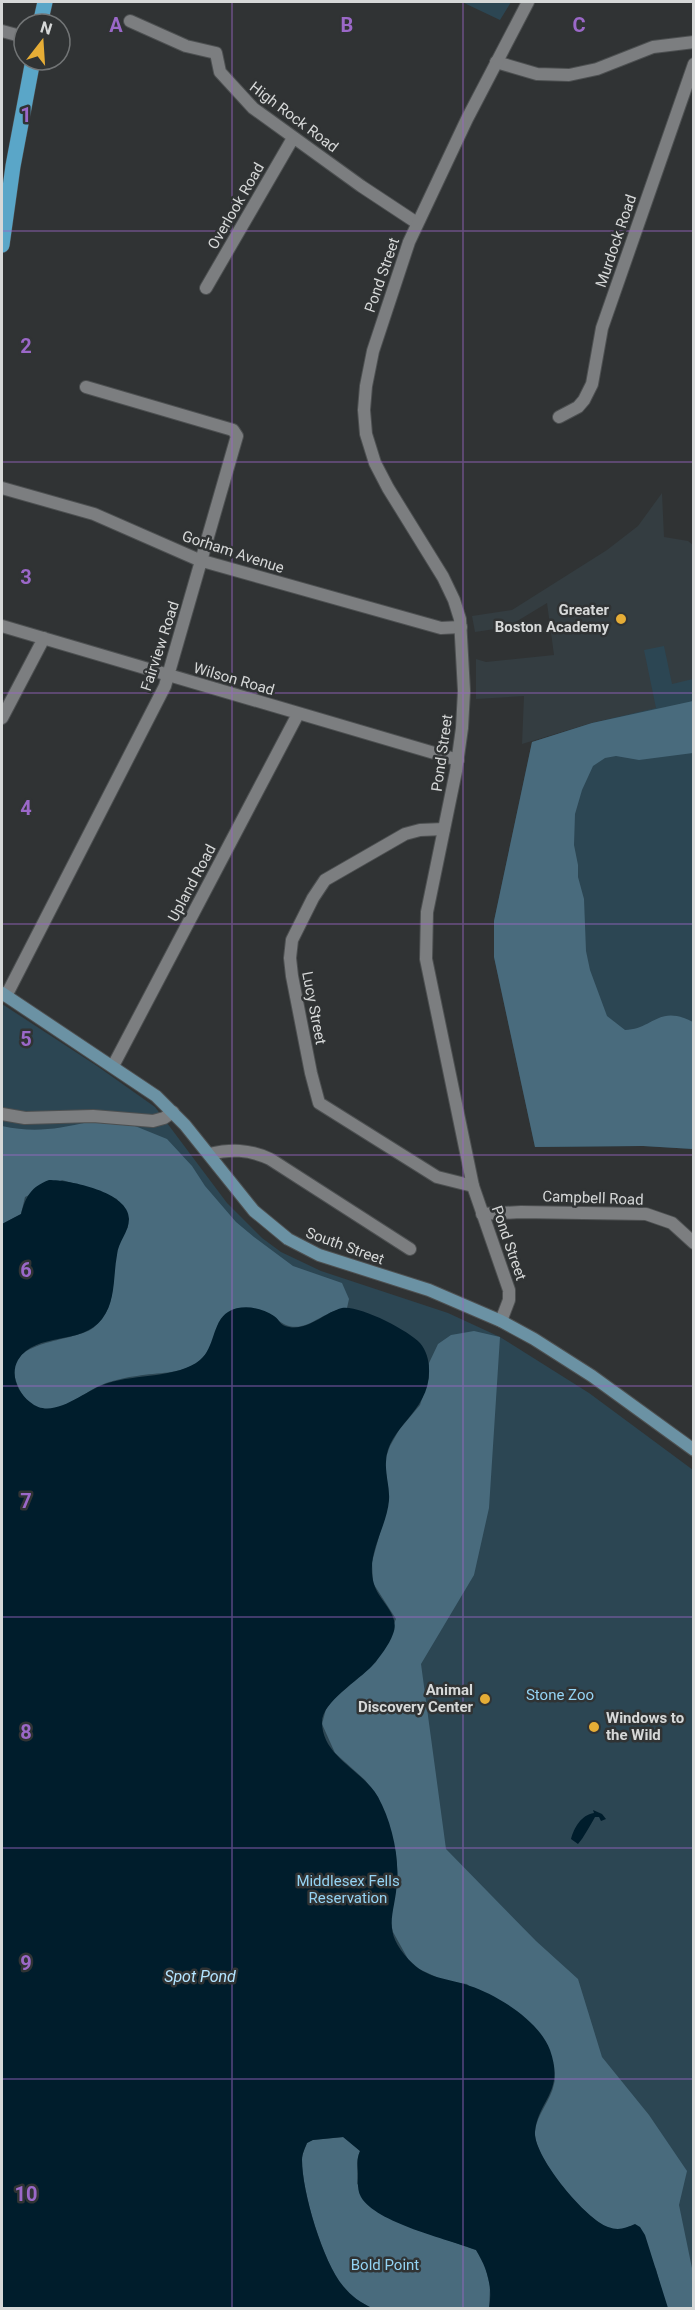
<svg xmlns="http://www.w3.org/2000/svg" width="695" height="2310" viewBox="0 0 695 2310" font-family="Roboto,sans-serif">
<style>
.built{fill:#343d41}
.green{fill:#2c4653}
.forest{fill:#496b7d}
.water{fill:#001d2c}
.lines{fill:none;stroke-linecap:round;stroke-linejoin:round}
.minor-casing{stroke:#4d5051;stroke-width:14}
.tertiary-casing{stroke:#4d5051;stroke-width:14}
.secondary-casing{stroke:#4d5051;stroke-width:14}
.primary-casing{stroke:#4d5051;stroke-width:16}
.minor{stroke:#7c7e80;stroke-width:12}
.tertiary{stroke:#7c7e80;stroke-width:12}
.secondary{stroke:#6b92a4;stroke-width:12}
.primary{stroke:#5aa6c8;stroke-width:15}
.grid{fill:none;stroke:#9b68c8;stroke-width:1.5;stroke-opacity:0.55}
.poi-dot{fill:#e6ad36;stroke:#303334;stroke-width:2}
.labels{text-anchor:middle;stroke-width:5;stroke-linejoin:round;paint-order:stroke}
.street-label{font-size:15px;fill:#d6d8d8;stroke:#303334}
.poi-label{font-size:15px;font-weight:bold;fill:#d6d8d8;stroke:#303334;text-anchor:end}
.park-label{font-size:15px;fill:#94d3f3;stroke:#303334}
.water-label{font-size:16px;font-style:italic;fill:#b3e4ff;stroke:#303334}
.grid-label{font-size:20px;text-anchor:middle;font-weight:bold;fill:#9b68c8;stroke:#303334;stroke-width:5;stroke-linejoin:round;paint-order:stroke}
</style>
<rect width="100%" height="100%" fill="#303334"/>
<path class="built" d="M 662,493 L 664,537 L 688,541 L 693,545 L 693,701 L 592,723 L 522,744 L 524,696 L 476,699 L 476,659 L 486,662 L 554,655 L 547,603 L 514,623 L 495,629 L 475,632 L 472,616 L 512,610 L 607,550 L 638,526 Z"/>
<path class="green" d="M 462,2 L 511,2 L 500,20 Z
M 664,646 L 672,684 L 693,679 L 693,1149 L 643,1146 L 535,1147 L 494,957 L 494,921 L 532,742 L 592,723 L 656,708 L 644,650 Z
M 2,1004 L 97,1066 L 155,1107 L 227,1203 L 262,1238 L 281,1252 L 321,1271 L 448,1313 L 500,1337 L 589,1393 L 693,1470 L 693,2308 L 2,2308 Z"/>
<path class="forest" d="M 693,701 L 693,753 L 639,760 L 616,756 L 605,758 L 593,766 L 582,790 L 575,814 L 574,845 L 578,865 L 578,877 L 584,899 L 586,951 L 590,970 L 607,1016 L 625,1030 C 654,1029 658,1004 693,1022 L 693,1149 L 643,1146 L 535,1147 L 494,957 L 494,921 L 532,742 L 592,723 Z
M 89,1122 L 135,1126 L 167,1139 L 192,1166 L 205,1186 L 236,1222 L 254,1237 L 293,1266 L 342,1283 L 349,1299 L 347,1308 C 317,1311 301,1344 272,1315 L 219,1322 C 214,1336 211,1352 198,1362 C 180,1375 158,1372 137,1376 C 127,1377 116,1380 106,1383 C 86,1390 65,1412 43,1409 C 29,1407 20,1393 16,1381 C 2,1339 73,1343 93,1328 C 120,1307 110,1274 118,1248 C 120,1240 124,1234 128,1227 L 117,1199 L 98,1191 L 62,1180 L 25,1197 L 21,1214 L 2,1224 L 2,1126 C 34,1133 57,1129 89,1122 Z
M 474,1331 L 500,1337 L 489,1508 L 474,1575 L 421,1664 L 446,1849 L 536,1941 L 578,1979 L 602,2057 L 649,2115 L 687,2171 L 679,2205 L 693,2273 L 693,2308 L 666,2308 L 656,2269 L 630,2226 C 624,2229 618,2231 612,2229 C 588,2223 532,2156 535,2131 C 537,2114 551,2100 554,2084 C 556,2078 554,2071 554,2065 L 467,1984 L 445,1981 L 419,1969 L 408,1959 L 393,1932 L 390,1919 L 398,1877 L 396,1854 L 388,1822 L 378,1797 L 365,1780 L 335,1753 L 322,1724 L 326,1709 L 334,1699 L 376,1662 L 396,1619 L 373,1583 L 372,1562 L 389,1500 L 385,1460 L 390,1446 L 399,1430 L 420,1405 L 429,1377 L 429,1363 L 438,1344 L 451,1335 Z
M 344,2137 L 360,2151 C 355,2163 358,2172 357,2184 L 413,2228 L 476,2250 L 485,2266 L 490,2286 L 489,2308 L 372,2308 C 361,2303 351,2296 343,2286 C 323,2262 302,2192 302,2160 C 302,2154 305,2148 307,2143 L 312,2140 Z"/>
<path class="water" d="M 49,1180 C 70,1180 129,1192 129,1219 C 129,1232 118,1242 117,1255 C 113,1276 116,1301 102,1319 C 82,1346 36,1331 18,1360 C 10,1374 17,1392 30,1402 C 53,1422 84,1390 108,1383 C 136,1374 178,1378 200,1360 C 215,1348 212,1322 228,1312 C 241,1304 261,1307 274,1316 C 281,1321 279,1325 289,1327 C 308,1331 325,1312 342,1308 C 359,1305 408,1330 420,1343 C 426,1350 429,1360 429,1369 C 431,1412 387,1426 386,1462 C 385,1475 390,1487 389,1500 C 387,1528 365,1554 374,1584 C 379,1602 401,1614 393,1634 C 389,1645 380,1657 372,1666 C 359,1680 322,1702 322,1722 C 322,1757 363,1770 378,1797 C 391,1820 399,1854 397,1880 C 396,1914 380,1929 409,1960 C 426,1979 448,1978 470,1986 C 498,1995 540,2022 550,2050 C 565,2092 538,2100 535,2132 C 533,2156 586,2220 608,2227 C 619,2231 625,2228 635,2224 L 640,2227 L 645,2235 L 668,2308 L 489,2308 C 493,2287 487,2268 476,2250 C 448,2239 376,2223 361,2197 C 357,2190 358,2182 358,2174 C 358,2165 356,2160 360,2151 L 343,2137 L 313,2140 L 307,2143 C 305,2148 302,2154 302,2160 C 302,2192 323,2262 343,2286 C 351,2296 361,2303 372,2308 L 2,2308 L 2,1224 L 21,1214 C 26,1196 31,1187 49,1180 Z
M 593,1810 L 602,1814 L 606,1819 L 601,1821 L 599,1817 L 595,1817 C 592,1822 583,1839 578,1844 L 571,1839 C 574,1828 581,1815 594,1813 Z"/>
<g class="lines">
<defs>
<path id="minor" d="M 130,21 L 186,46 L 216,53 L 220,72 L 253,108 L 361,186 L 417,223
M 2,31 L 24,37
M 496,62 L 537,74 L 569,75 L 597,69 L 653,47 L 694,42
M 206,288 L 293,138
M 559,417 L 578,407 L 584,400 L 592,384 L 602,328 L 694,64
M 2,488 L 94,514 L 199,560 L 441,628 L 461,627
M 2,626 L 458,760
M 2,718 L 44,638
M 444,829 L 420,830 L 405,834 L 325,880 L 313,898 L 292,940 L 290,958 L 292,976 L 311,1073 L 319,1103 L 437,1177 L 473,1186
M 6,996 L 165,686 L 237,436 L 233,430 L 86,387
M 113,1066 L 298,714
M 2,1114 L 25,1118 L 93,1116 L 153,1121 L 164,1118 L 173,1112
M 209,1154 C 231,1149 248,1149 270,1159 L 410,1249
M 482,1214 L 521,1212 L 646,1214 L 672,1223 L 694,1243"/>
<path id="tertiary" d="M 501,1321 L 509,1300 L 509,1290 L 473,1186 L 426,959 L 427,912 L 456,771 L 462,728 L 464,691 L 460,619 L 454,600 L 443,577 L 388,488 L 375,463 L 366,434 L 364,410 L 366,386 L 373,351 L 409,242 L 467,119 L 528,2"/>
<path id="secondary" d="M 2,993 L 156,1096 L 185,1125 L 254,1211 L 288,1239 L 319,1255 L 429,1290 L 501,1321 L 534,1339 L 592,1376 L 694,1450"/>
<path id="primary" d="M 40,24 L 45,2
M 2,245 L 13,166 L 33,60"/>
</defs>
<use href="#minor" class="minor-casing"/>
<use href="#tertiary" class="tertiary-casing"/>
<use href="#secondary" class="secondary-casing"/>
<use href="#primary" class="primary-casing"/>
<use href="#minor" class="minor"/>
<use href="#tertiary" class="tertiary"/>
<use href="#secondary" class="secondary"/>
<use href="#primary" class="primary"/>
</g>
<path class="grid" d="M 232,2 L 232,2308M 463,2 L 463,2308M 2,231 L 694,231M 2,462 L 694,462M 2,693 L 694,693M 2,924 L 694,924M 2,1155 L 694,1155M 2,1386 L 694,1386M 2,1617 L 694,1617M 2,1848 L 694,1848M 2,2079 L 694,2079"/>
<g class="poi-dot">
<circle cx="621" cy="619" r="6"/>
<circle cx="485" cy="1699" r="6"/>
<circle cx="594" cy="1727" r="6"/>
</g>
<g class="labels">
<g class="street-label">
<text transform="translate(294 117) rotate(37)" y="5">High Rock Road</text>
<text transform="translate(236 206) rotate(-60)" y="5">Overlook Road</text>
<text transform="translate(616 241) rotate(-71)" y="5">Murdock Road</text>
<text transform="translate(382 275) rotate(-71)" y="5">Pond Street</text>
<text transform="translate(233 552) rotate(18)" y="5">Gorham Avenue</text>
<text transform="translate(160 646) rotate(-72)" y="5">Fairview Road</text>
<text transform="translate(234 679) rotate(16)" y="5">Wilson Road</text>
<text transform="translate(442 753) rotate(-82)" y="5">Pond Street</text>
<text transform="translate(192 883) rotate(-62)" y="5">Upland Road</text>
<text transform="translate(314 1008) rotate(79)" y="5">Lucy Street</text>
<text transform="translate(593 1198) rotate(2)" y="5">Campbell Road</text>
<text transform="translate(509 1243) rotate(71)" y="5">Pond Street</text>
<text transform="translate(345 1246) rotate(20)" y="5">South Street</text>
</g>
<g class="poi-label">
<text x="609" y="615">Greater<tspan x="609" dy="17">Boston Academy</tspan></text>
<text x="473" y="1695">Animal<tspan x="473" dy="17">Discovery Center</tspan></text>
<text x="606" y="1723" text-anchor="start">Windows to<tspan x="606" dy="17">the Wild</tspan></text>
</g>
<g class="park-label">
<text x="560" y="1700">Stone Zoo</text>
<text x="348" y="1886">Middlesex Fells<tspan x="348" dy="17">Reservation</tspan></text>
<text x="385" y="2270">Bold Point</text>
</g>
<g class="water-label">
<text x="200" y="1982">Spot Pond</text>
</g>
</g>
<g class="grid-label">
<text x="116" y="32">A</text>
<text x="347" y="32">B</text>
<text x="579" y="32">C</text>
<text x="26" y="122">1</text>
<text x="26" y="353">2</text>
<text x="26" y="584">3</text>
<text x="26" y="815">4</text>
<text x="26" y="1046">5</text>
<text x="26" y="1277">6</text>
<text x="26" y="1508">7</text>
<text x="26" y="1739">8</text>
<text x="26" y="1970">9</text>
<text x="26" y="2201">10</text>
</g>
<rect width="695" height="2310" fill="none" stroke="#d6d8d8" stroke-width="6"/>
<g transform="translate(42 42) rotate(17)"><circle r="28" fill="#303334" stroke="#727576" stroke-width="1.5"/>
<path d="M0-4.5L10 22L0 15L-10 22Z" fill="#e6ad36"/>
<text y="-9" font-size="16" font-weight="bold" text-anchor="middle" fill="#d6d8d8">N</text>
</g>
</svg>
